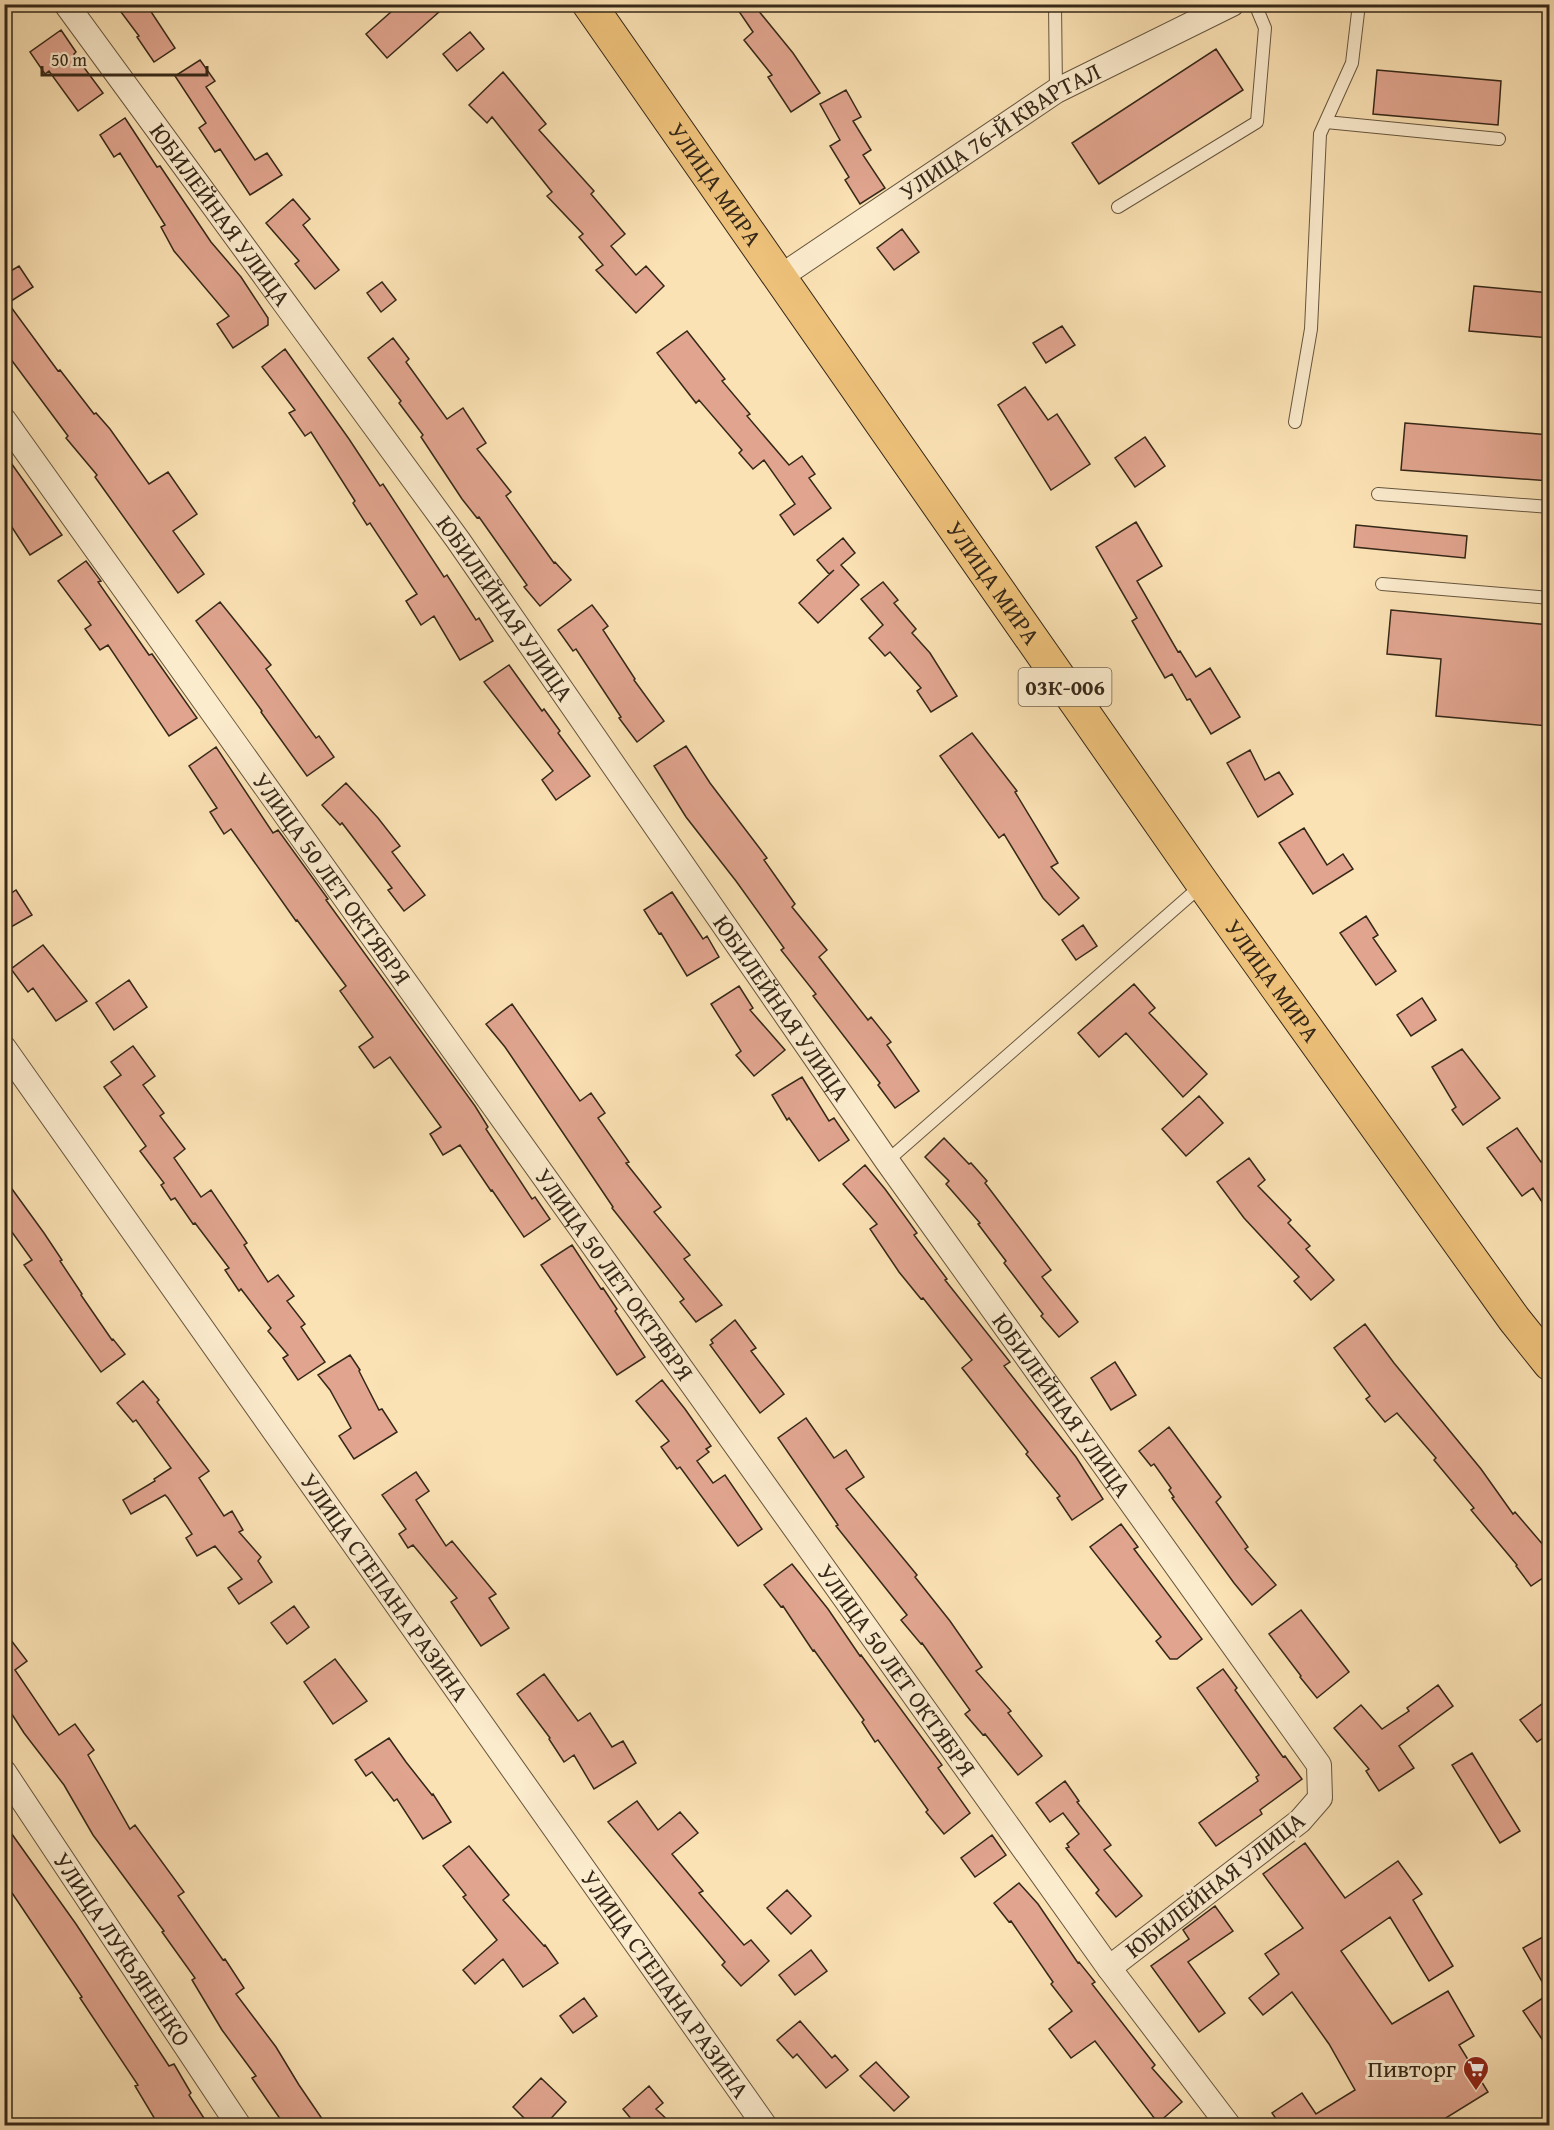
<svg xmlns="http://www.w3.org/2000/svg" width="1554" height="2130" viewBox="0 0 1554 2130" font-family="'Gentium Book Plus',serif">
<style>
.building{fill:#e1a58f;stroke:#362818;stroke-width:1.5}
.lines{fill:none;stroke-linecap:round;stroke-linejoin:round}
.service-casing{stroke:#67563f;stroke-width:14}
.minor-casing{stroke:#67563f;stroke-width:26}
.primary-casing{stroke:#362818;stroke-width:35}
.service{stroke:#fcecce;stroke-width:12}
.minor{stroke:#fcecce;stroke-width:24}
.primary{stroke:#eec17a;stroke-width:33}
.labels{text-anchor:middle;stroke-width:6;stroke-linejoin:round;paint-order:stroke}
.shield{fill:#fcecce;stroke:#71634f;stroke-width:1.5}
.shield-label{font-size:22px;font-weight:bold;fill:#362818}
.street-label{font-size:24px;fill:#362818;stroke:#fcecce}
.poi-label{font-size:24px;fill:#362818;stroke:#fcecce;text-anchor:end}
</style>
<rect width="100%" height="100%" fill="#fbe2b4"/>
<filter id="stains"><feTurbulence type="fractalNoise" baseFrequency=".00333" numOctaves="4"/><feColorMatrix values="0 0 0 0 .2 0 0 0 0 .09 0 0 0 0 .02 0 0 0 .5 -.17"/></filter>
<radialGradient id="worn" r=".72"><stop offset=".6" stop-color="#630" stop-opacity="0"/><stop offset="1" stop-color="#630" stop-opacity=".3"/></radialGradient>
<path class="building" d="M 115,4 L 146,4 L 175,48 L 154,62 L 137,37 L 139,36 Z
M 400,4 L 448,4 L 387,58 L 366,34 Z
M 734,4 L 753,4 L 793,53 L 820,93 L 791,112 L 768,77 L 772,75 L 744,40 L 753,32 Z
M 61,30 L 76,52 L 74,54 L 103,93 L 78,111 L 49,71 L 45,74 L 30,52 Z
M 470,32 L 484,49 L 457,71 L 443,54 Z
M 1216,49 L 1243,90 L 1099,184 L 1072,143 Z
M 200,60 L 215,81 L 206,87 L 255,160 L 267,153 L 282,175 L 250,195 L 220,149 L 215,152 L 199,128 L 206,123 L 175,76 Z
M 1377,70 L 1501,81 L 1498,125 L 1373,114 Z
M 503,72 L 546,124 L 539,130 L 594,191 L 591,194 L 625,234 L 611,246 L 636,275 L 646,266 L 664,286 L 636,313 L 596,270 L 603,265 L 579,237 L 583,234 L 547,196 L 552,192 L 492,117 L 487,123 L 469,105 Z
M 846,90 L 861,117 L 853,121 L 871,150 L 863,155 L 885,188 L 860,204 L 845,180 L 849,177 L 830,146 L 840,140 L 820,104 Z
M 125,118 L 157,167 L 160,166 L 211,242 L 241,277 L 268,318 L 268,325 L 233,348 L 217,324 L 229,316 L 174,251 L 161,227 L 165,225 L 120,153 L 114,157 L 100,135 Z
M 293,199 L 310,219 L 303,225 L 339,270 L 315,289 L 295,264 L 299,261 L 266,223 Z
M 902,229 L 919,252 L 894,270 L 877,248 Z
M 19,266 L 33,287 L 8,303 L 58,371 L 60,370 L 94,414 L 96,413 L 110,429 L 149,484 L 168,472 L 197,514 L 173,531 L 204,574 L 178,593 L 95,477 L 97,475 L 66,438 L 68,436 L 4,350 L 4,275 Z
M 382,282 L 396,300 L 381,312 L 367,293 Z
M 1474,286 L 1550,293 L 1550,338 L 1469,331 Z
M 1062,326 L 1075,345 L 1046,363 L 1033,343 Z
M 687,331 L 725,379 L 722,381 L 750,414 L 747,416 L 789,465 L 802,456 L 815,474 L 809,478 L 831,508 L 794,535 L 780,515 L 795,504 L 764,460 L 753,469 L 739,453 L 742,450 L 699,400 L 696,403 L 657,353 Z
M 393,338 L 409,359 L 406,362 L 447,419 L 463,408 L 486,443 L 477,449 L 511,492 L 506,496 L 554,563 L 555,562 L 571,580 L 540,606 L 524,587 L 527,585 L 479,517 L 477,518 L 462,499 L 421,437 L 423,435 L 399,403 L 401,401 L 368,358 Z
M 285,349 L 349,439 L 380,486 L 383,484 L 444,577 L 447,575 L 476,620 L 479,618 L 493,641 L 460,660 L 434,616 L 421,625 L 406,601 L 417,594 L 370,523 L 367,525 L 353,503 L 355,501 L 311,432 L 305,436 L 289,413 L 295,410 L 262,367 Z
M 1025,387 L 1048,420 L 1057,414 L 1090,464 L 1051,490 L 998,405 Z
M 1405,423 L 1550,435 L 1550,481 L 1401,470 Z
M 1145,437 L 1165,466 L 1135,487 L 1115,458 Z
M 4,453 L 62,535 L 30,555 L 4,515 Z
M 1136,522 L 1162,566 L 1137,581 L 1178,652 L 1180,651 L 1196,677 L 1210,668 L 1240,717 L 1211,734 L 1190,699 L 1187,700 L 1172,674 L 1165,678 L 1132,621 L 1137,618 L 1096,547 Z
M 1356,525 L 1467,536 L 1465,558 L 1354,547 Z
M 843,538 L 855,553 L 841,565 L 859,585 L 818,623 L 799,603 L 834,570 L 829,574 L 817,560 Z
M 86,561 L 101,581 L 98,582 L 149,655 L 152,654 L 197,718 L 169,736 L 108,645 L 100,650 L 85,629 L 91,625 L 58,581 Z
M 883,582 L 898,600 L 894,603 L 916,629 L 912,633 L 930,653 L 957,696 L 931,712 L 917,691 L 921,688 L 890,652 L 885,656 L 869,638 L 883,625 L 861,599 Z
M 220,602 L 271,665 L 266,669 L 316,738 L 319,736 L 334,757 L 307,776 L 261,712 L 262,711 L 196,621 Z
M 592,605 L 608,626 L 603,630 L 635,679 L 634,680 L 664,721 L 637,742 L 619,718 L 621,717 L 576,649 L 573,651 L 558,630 Z
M 1391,610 L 1550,625 L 1550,705 L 1548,726 L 1436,716 L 1441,659 L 1387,654 Z
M 509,665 L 542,711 L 544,709 L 560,731 L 558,733 L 590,776 L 556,800 L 542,780 L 553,771 L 484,682 Z
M 972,733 L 1017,791 L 1015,792 L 1058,863 L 1051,867 L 1079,898 L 1059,915 L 1043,898 L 1004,834 L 999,838 L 940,756 Z
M 686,746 L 710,783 L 767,858 L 764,860 L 795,904 L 792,907 L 827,950 L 819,957 L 868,1020 L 871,1017 L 891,1042 L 887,1045 L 919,1091 L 895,1108 L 878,1085 L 880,1083 L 813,996 L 816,994 L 781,950 L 784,948 L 736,881 L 686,817 L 654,766 Z
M 216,747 L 273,833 L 278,830 L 328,899 L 326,900 L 475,1106 L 488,1127 L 486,1129 L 532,1199 L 535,1197 L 550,1219 L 524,1237 L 492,1190 L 491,1191 L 460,1145 L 443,1155 L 430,1134 L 441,1127 L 390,1057 L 374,1068 L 359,1047 L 373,1037 L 340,991 L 346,986 L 297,920 L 296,921 L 231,829 L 224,834 L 210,812 L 217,808 L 189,766 Z
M 1250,750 L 1265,780 L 1279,772 L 1293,794 L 1258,817 L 1227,763 Z
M 346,783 L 378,818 L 400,846 L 392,852 L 425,895 L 404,911 L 388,890 L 392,888 L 342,823 L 340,825 L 322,805 Z
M 1304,828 L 1327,865 L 1343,854 L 1353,869 L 1313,894 L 1279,843 Z
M 16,890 L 32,915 L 4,931 L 4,898 Z
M 672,892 L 703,939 L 707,936 L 719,957 L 687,976 L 661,933 L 659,934 L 644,910 Z
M 1366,916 L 1378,935 L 1373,938 L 1396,971 L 1376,985 L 1340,933 Z
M 1083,925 L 1097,946 L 1076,960 L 1062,940 Z
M 43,945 L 87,1001 L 56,1021 L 33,988 L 28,992 L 11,969 Z
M 129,980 L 147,1007 L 114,1030 L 96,1003 Z
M 1134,984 L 1155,1008 L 1149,1013 L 1207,1074 L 1183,1097 L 1126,1033 L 1099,1057 L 1078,1033 Z
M 739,986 L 753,1008 L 750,1010 L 785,1050 L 754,1076 L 736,1055 L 741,1051 L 711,1004 Z
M 1422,998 L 1436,1020 L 1411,1036 L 1397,1015 Z
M 512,1004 L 580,1101 L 591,1093 L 605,1113 L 598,1118 L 629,1162 L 626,1163 L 661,1207 L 654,1212 L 690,1255 L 684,1259 L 722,1305 L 696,1322 L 680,1302 L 684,1299 L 612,1208 L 613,1207 L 505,1047 L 486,1024 Z
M 133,1046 L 155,1076 L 143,1085 L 164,1113 L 160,1116 L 185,1149 L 174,1158 L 201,1197 L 211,1190 L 247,1243 L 244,1245 L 268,1282 L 278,1275 L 294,1296 L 287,1301 L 305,1324 L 301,1327 L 325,1362 L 298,1380 L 283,1358 L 288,1355 L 268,1331 L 271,1328 L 241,1289 L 239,1291 L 225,1270 L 229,1268 L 195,1223 L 193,1224 L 175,1198 L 171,1200 L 161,1185 L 164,1183 L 140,1151 L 146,1146 L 104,1087 L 121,1075 L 111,1062 Z
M 1462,1049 L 1500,1098 L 1463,1125 L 1452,1110 L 1456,1107 L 1432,1067 Z
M 802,1077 L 829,1121 L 834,1118 L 849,1140 L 819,1161 L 789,1118 L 787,1120 L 772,1095 Z
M 1199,1096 L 1223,1123 L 1186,1156 L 1162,1129 Z
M 1517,1128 L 1541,1162 L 1550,1155 L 1550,1214 L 1533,1188 L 1522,1196 L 1487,1148 Z
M 944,1138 L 969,1164 L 971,1163 L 987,1181 L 985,1183 L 1051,1270 L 1042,1277 L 1078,1322 L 1059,1337 L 1041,1316 L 1043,1314 L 1004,1263 L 1006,1261 L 978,1224 L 980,1223 L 946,1184 L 949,1181 L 925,1157 Z
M 1249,1158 L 1265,1180 L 1258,1186 L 1291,1220 L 1288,1223 L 1310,1246 L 1306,1249 L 1334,1280 L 1311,1300 L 1294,1281 L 1299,1277 L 1244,1218 L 1217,1182 Z
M 865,1165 L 885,1189 L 917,1233 L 914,1235 L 947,1279 L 945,1280 L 1010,1362 L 1004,1366 L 1076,1457 L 1103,1499 L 1072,1520 L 1057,1498 L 1060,1496 L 1026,1454 L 1028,1452 L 962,1368 L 972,1360 L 923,1298 L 921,1299 L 899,1272 L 870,1229 L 877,1224 L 843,1184 Z
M 4,1178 L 44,1233 L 62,1260 L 60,1261 L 82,1294 L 81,1295 L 112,1340 L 113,1339 L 125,1354 L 101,1372 L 24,1265 L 32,1260 L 4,1221 Z
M 572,1245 L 601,1289 L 603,1288 L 617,1309 L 615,1311 L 645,1357 L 617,1375 L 541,1265 Z
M 735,1320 L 756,1348 L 751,1351 L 784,1394 L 760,1413 L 710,1345 L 713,1343 L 711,1340 Z
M 1365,1324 L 1394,1363 L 1481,1469 L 1513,1514 L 1515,1512 L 1550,1553 L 1550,1573 L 1531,1586 L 1516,1566 L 1517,1565 L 1471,1510 L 1474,1508 L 1434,1460 L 1436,1458 L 1397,1413 L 1385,1422 L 1366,1399 L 1370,1396 L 1334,1348 Z
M 350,1355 L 360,1370 L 359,1371 L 379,1410 L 382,1409 L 397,1432 L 354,1459 L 339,1436 L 351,1428 L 330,1390 L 318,1375 Z
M 1115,1362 L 1136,1395 L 1111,1410 L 1091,1378 Z
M 662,1380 L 685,1409 L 711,1446 L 706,1449 L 709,1452 L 697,1461 L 713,1483 L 725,1475 L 762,1529 L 738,1546 L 680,1467 L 677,1469 L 661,1447 L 669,1441 L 636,1401 Z
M 143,1381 L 159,1400 L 157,1402 L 209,1471 L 199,1478 L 224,1516 L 232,1511 L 243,1530 L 239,1532 L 261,1557 L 258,1561 L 272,1582 L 239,1604 L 228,1588 L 242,1579 L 215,1546 L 197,1556 L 186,1538 L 192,1534 L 168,1498 L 165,1495 L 131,1514 L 123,1500 L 155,1481 L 154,1479 L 171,1468 L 136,1420 L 133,1422 L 117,1403 Z
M 806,1418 L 834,1458 L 846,1450 L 864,1477 L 846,1489 L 917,1575 L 915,1577 L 950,1621 L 982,1667 L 976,1671 L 1011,1711 L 1008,1713 L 1042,1756 L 1018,1775 L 985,1734 L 983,1735 L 965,1714 L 970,1710 L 922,1643 L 921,1644 L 901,1620 L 907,1615 L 836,1526 L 838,1525 L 778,1438 Z
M 1169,1427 L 1221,1497 L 1216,1502 L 1248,1547 L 1245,1549 L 1276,1585 L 1252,1605 L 1234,1583 L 1172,1498 L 1174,1497 L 1169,1490 L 1171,1488 L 1154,1464 L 1151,1466 L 1139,1451 Z
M 416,1472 L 429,1491 L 416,1500 L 446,1546 L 452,1541 L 496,1594 L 489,1598 L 509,1628 L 481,1646 L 451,1602 L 457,1598 L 413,1545 L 408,1548 L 399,1534 L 406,1529 L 382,1495 Z
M 1121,1524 L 1138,1547 L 1134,1549 L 1202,1639 L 1177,1659 L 1170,1659 L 1156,1641 L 1161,1637 L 1090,1547 Z
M 792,1564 L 828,1609 L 860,1656 L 861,1655 L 942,1765 L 938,1768 L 970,1813 L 944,1834 L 926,1812 L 928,1810 L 878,1740 L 875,1742 L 862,1722 L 864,1720 L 814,1650 L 813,1651 L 783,1606 L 781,1607 L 764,1585 Z
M 294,1606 L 309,1627 L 287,1644 L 271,1623 Z
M 1301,1610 L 1349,1672 L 1317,1698 L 1300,1677 L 1301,1676 L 1269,1634 Z
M 4,1631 L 27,1661 L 15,1670 L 59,1735 L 75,1724 L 94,1750 L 88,1755 L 130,1829 L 135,1825 L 184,1892 L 178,1896 L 223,1960 L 225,1959 L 244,1988 L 236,1994 L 276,2047 L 299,2085 L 327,2126 L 285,2126 L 252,2078 L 256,2076 L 222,2030 L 192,1980 L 195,1978 L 162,1932 L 164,1931 L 93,1835 L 64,1785 L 24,1733 L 4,1702 Z
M 335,1659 L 367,1701 L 333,1724 L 304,1682 Z
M 1223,1669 L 1237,1688 L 1235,1690 L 1283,1757 L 1285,1756 L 1302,1779 L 1260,1810 L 1262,1814 L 1216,1846 L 1199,1823 L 1258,1781 L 1256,1777 L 1259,1775 L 1197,1688 Z
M 544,1674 L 578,1721 L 590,1713 L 612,1747 L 623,1741 L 636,1763 L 594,1789 L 574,1755 L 564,1762 L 549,1739 L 550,1738 L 517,1694 Z
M 1438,1685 L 1453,1706 L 1399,1746 L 1414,1768 L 1379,1791 L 1366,1771 L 1369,1769 L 1334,1728 L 1361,1705 L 1382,1729 L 1409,1711 L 1407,1708 Z
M 1550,1698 L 1550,1733 L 1537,1742 L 1520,1720 Z
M 389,1738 L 406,1762 L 432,1795 L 433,1794 L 451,1822 L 423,1839 L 397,1799 L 394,1801 L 372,1772 L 366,1776 L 355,1760 Z
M 1472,1753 L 1520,1831 L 1500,1843 L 1452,1765 Z
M 1065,1781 L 1079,1801 L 1077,1802 L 1111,1845 L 1104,1850 L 1142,1896 L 1116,1917 L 1096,1893 L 1099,1890 L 1066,1848 L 1069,1847 L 1067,1844 L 1079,1834 L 1063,1813 L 1050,1822 L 1036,1803 Z
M 637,1801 L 658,1830 L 680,1812 L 698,1833 L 672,1854 L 703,1891 L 699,1893 L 744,1945 L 751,1940 L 769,1961 L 741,1986 L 722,1965 L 725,1962 L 608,1822 Z
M 4,1823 L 76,1924 L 169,2066 L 174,2064 L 191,2093 L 189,2095 L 209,2126 L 159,2126 L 135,2086 L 138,2085 L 80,1998 L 82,1997 L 4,1881 Z
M 992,1835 L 1006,1855 L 975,1877 L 961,1858 Z
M 1305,1843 L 1345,1898 L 1398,1861 L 1422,1894 L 1413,1900 L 1453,1966 L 1429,1981 L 1390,1917 L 1341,1951 L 1392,2024 L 1448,1991 L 1474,2036 L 1459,2045 L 1488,2092 L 1433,2126 L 1281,2126 L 1272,2113 L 1302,2093 L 1316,2114 L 1355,2090 L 1329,2044 L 1292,1992 L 1263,2015 L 1249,1998 L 1279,1974 L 1265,1954 L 1303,1928 L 1263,1874 Z
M 469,1846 L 509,1895 L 503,1900 L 544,1946 L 545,1945 L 558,1963 L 523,1987 L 503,1959 L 475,1984 L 463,1970 L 497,1940 L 463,1897 L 466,1895 L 443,1866 Z
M 1019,1883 L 1038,1904 L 1078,1963 L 1079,1962 L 1095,1982 L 1092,1984 L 1155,2065 L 1152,2068 L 1182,2102 L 1158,2123 L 1095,2041 L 1071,2058 L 1049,2029 L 1072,2011 L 1051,1984 L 1053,1982 L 1011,1921 L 1009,1922 L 994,1903 Z
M 787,1890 L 811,1916 L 791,1934 L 767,1908 Z
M 1215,1906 L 1233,1931 L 1188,1962 L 1225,2013 L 1199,2032 L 1151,1966 L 1189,1939 L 1183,1930 Z
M 1550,1933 L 1550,2051 L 1523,2011 L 1549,1994 L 1523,1948 Z
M 811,1950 L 827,1971 L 795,1995 L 779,1975 Z
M 584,1998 L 597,2016 L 573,2033 L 560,2016 Z
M 800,2021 L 832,2058 L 835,2055 L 848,2070 L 826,2088 L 797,2054 L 793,2058 L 777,2040 Z
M 876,2062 L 909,2097 L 894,2111 L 860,2076 Z
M 541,2078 L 566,2102 L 544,2126 L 532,2126 L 513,2107 Z
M 649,2086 L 663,2103 L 656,2109 L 674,2126 L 637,2126 L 623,2109 Z"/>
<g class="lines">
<defs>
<path id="service" d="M 1055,4 L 1056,91
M 1326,122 L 1499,139
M 1118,207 L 1257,122 L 1265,28 L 1255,4
M 1295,422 L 1311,329 L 1320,134 L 1352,63 L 1359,4
M 1378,494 L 1550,507
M 1382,584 L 1550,598
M 887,1161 L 1202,885"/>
<g id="minor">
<path id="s1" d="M 66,4 L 458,540 L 887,1161 L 1319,1765 L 1320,1798 L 1300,1821 L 1109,1968"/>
<path id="s2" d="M 780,277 L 1056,91 L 1232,4"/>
<path id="s3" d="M 4,420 L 1109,1968 L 1229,2126"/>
<path id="s4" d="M 4,1048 L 765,2126"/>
<path id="s5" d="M 4,1772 L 239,2126"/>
</g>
<g id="primary">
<path id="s6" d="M 589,4 L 1203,884 L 1514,1319 L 1550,1364"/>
</g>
</defs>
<use href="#service" class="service-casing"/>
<use href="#minor" class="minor-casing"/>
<use href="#primary" class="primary-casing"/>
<use href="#service" class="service"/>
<use href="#minor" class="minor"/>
<use href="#primary" class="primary"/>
</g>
<defs>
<symbol id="supermarket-pin" viewBox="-11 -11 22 30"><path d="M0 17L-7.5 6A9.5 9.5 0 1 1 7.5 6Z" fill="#8f2418" stroke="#fcecce"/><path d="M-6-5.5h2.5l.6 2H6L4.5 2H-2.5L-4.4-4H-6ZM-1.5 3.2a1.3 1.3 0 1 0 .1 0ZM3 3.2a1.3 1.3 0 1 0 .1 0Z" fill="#fff"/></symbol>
</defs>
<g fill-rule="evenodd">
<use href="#supermarket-pin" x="1461" y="2054" width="30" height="40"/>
</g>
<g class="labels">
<rect class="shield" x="1018.5" y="668" width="93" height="38" rx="4.5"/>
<g class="shield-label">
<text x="1065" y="695">03К-006</text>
</g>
<g class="street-label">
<text dy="8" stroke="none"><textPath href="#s2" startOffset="264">УЛИЦА 76-Й КВАРТАЛ</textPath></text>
<text dy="8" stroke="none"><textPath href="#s6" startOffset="220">УЛИЦА МИРА</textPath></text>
<text dy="8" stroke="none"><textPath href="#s1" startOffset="261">ЮБИЛЕЙНАЯ УЛИЦА</textPath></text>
<text dy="8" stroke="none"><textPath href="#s6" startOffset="706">УЛИЦА МИРА</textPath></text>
<text dy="8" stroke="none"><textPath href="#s1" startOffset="747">ЮБИЛЕЙНАЯ УЛИЦА</textPath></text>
<text dy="8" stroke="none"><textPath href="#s3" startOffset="564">УЛИЦА 50 ЛЕТ ОКТЯБРЯ</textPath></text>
<text dy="8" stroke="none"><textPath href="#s6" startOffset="1192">УЛИЦА МИРА</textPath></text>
<text dy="8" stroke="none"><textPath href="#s1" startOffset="1233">ЮБИЛЕЙНАЯ УЛИЦА</textPath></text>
<text dy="8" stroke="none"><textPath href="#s3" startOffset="1050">УЛИЦА 50 ЛЕТ ОКТЯБРЯ</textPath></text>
<text dy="8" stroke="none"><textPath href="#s1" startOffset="1719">ЮБИЛЕЙНАЯ УЛИЦА</textPath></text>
<text dy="8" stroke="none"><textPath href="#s4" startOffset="660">УЛИЦА СТЕПАНА РАЗИНА</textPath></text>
<text dy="8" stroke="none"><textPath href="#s3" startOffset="1536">УЛИЦА 50 ЛЕТ ОКТЯБРЯ</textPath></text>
<text transform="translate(1215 1885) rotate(-38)" y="8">ЮБИЛЕЙНАЯ УЛИЦА</text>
<text dy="8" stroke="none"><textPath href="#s5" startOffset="213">УЛИЦА ЛУКЬЯНЕНКО</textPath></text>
<text dy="8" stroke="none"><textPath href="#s4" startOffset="1146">УЛИЦА СТЕПАНА РАЗИНА</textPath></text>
</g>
<g class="poi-label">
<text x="1456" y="2077">Пивторг</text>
</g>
</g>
<rect width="1554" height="2130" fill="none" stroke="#fbe2b4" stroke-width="24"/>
<rect x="6" y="6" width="1542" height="2118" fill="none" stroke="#362818" stroke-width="3"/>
<rect x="12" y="12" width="1530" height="2106" fill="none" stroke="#362818" stroke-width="1.5"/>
<path d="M42 66v9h165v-9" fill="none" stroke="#362818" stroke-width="3"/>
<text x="51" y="66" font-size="18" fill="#362818" stroke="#fcecce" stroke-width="4.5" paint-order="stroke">50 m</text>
<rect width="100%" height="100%" filter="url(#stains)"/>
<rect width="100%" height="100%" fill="url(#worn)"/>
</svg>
